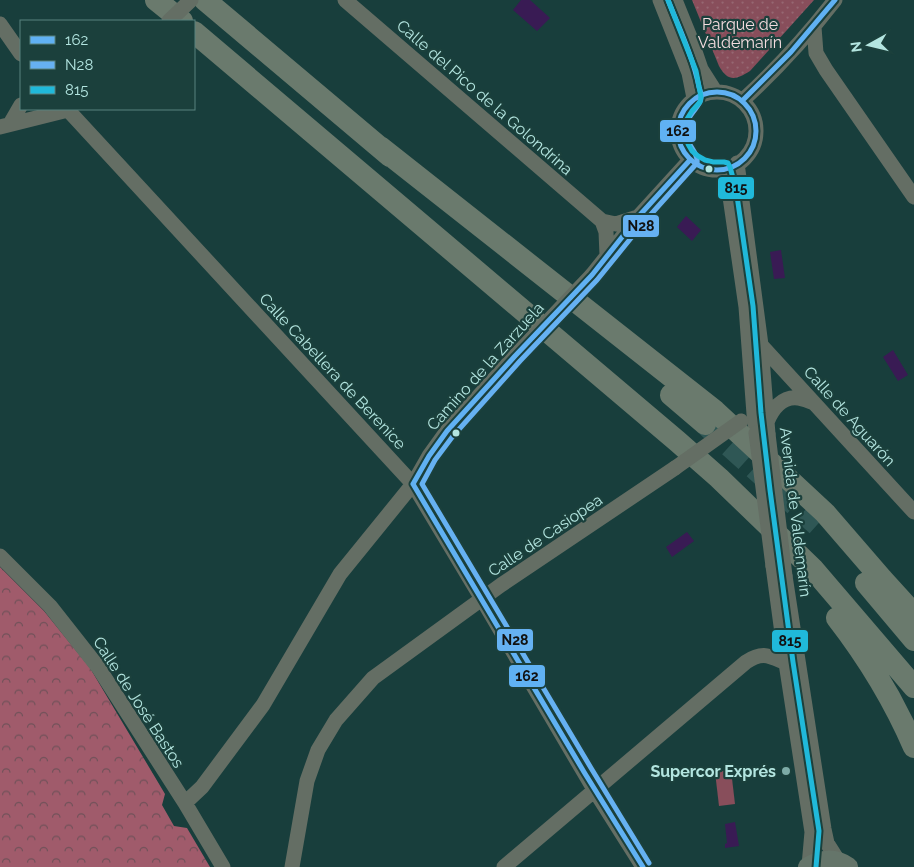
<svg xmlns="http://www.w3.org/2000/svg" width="914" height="867" viewBox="0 0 914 867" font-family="Raleway,sans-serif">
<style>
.grass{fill:url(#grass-dots)}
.forest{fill:url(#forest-crowns)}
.garden{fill:#884e5b}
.water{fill:#391b54}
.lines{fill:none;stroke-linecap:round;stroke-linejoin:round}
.highway-tunnel{stroke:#2f5755;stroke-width:22;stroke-dasharray:22 11;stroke-linecap:butt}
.minor{stroke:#646e64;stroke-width:15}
.major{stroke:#65756a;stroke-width:20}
.highway{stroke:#6a7a6d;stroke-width:22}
.minor-bridge{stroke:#646e64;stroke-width:15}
.bus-1-casing{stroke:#1b403c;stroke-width:9}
.bus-2-casing{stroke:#1b403c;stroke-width:9}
.bus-3-casing{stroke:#1b403c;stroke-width:9}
.bus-1{stroke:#60b1f3;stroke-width:5}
.bus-2{stroke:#66b1f2;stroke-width:5}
.bus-3{stroke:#20b9da;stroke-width:5}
.bus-dot{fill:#b3e5e0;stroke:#1b403c;stroke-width:2}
.poi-dot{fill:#7daba7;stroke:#1b403c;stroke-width:2}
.labels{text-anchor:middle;stroke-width:4.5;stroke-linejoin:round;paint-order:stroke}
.park-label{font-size:16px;fill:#f5dcdf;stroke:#1b403c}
.street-label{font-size:16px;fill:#b3e5e0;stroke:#1b403c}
.poi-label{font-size:16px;font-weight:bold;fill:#b3e5e0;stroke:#1b403c;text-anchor:end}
.line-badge{stroke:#1b403c;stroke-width:2}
.pale-badge-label{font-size:14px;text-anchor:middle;font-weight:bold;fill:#111}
</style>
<defs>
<pattern id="grass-dots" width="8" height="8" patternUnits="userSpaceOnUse" patternTransform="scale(1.25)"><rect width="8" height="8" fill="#884e5b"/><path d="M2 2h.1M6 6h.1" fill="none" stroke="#966772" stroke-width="1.8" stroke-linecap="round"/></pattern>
<pattern id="forest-crowns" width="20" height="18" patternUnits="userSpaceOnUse" patternTransform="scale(1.25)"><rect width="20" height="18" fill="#a05b6b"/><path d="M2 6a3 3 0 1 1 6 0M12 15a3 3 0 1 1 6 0" fill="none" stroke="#705159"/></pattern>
</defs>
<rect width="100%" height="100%" fill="#183e3c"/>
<path class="grass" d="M 692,0 L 814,0 L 750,71 C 736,80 728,82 719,66 Z"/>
<path class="forest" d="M 0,567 L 44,611 L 90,668 L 165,794 L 162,805 L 174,826 L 187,828 L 210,867 L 0,867 Z"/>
<path class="garden" d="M 731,770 L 735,804 L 719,806 L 715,772 Z"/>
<path class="water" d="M 521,0 L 530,0 L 550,18 L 537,31 L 513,10 Z
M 686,216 L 701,230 L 692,241 L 677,227 Z
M 781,250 L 785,278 L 774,279 L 770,252 Z
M 893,350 L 908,375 L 898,381 L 883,357 Z
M 687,532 L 694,541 L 672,557 L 666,547 Z
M 735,822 L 739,846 L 725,848 L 725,844 L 727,843 L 725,824 Z"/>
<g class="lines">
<path class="highway-tunnel" d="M 705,424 L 817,525"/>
<path class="minor" d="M 345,0 L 602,221
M 660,0 L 689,73 L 694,98
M 675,0 L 690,37 L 701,69 L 715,91
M 0,24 L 21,54
M 814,27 L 816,53 L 826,70 L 914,197
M678 131a39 39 0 1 1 78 0a39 39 0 1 1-78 0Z
M 743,100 C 777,69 807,36 835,0
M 67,109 L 413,484 L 482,599 L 595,791 L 643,867
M 10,124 L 21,105
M 0,127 L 68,110 L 70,109
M 737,163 L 761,345 L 768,434
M 723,169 L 729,190 L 746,307 L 754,414 L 756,433
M 607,255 L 606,232 L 602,221 L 616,224 L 638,217
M 592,275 L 638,217 L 690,160
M 761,345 L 914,512
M 767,422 C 772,410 782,396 798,398 C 803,399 809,401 814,403
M 0,556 L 50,606 L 98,667 L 185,803 L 223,867
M 773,566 L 786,663 L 812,832 L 809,866
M 785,576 L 824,829 L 827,843 L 839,862
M 185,803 L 202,787 L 263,705 L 340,574 L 413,484 L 429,456 L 447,431 L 515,356
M 292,867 L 307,781 L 318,750 L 336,720 L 373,678 L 501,585 L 675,468
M 504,867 L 746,662 C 763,651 769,656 786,663"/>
<path class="major" d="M 808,867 C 821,859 835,858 848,867"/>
<path class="highway" d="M 156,0 L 182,21
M 205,0 L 390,156
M 194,32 L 677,441 L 719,478 L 813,569 L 914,687
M 380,147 L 715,411 L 825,513 L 882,579 L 914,614
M 671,395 L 705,424
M 866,583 L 914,640
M 837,618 C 868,658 894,701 914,747"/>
<path class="minor-bridge" d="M 169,21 L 191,0
M 515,356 L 592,275
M 756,433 L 773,566
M 768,434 L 785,576
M 675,468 L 741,421"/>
<defs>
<path id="bus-1" d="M678 131a39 39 0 1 1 78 0a39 39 0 1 1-78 0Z
M 743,100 L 791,52 L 835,0
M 413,484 L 584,772 L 643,867
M 413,484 L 429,456 L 447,431 L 515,356 L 592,275 L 638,217 L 690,160"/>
<path id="bus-2" d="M 649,863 L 591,768 L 422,484 L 435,460 L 453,436 L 520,361 L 597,280 L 644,222 L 697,163 C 699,153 686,144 685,132 C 685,115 701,107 701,98 C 702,95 700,90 699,87 C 693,57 679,28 668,0"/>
<path id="bus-3" d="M 668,0 L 696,71 L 701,97 L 700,102 L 692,111 L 687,119 L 685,128 L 686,136 L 688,144 L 692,151 L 698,156 L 705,160 L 713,162 L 724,162 L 728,163 L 730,167 L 736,189 L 753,306 L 761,413 L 770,490 L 793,662 L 819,831 L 816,867"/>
</defs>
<use href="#bus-1" class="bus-1-casing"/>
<use href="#bus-2" class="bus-2-casing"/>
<use href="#bus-3" class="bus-3-casing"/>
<use href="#bus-1" class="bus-1"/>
<use href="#bus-2" class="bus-2"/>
<use href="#bus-3" class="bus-3"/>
</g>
<g class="bus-dot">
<circle cx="709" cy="169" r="4.5"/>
<circle cx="456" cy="433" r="4.5"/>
</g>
<circle class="poi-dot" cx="786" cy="771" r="5"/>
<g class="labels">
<g class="park-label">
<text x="740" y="30">Parque de<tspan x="740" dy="18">Valdemarín</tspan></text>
</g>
<g class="street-label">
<text transform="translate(485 97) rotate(41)" y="6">Calle del Pico de la Golondrina</text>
<text transform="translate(485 366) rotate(-48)" y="6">Camino de la Zarzuela</text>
<text transform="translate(333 371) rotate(47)" y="6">Calle Cabellera de Berenice</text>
<text transform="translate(850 416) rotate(48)" y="6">Calle de Aguarón</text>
<text transform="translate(796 512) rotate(83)" y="6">Avenida de Valdemarín</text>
<text transform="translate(545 535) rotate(-34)" y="6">Calle de Casiopea</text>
<text transform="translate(139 702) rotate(57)" y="6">Calle de José Bastos</text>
</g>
<g class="poi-label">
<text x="776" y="777">Supercor Exprés</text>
</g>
</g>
<g class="line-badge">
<rect x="659" y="119" width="38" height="24" rx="5" fill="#60b1f3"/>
<rect x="717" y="176" width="38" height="24" rx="5" fill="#20b9da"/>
<rect x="622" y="214" width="38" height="24" rx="5" fill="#66b1f2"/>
<rect x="496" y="628" width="38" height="24" rx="5" fill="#66b1f2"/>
<rect x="771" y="629" width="38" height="24" rx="5" fill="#20b9da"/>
<rect x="508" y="664" width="38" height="24" rx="5" fill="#60b1f3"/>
</g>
<g class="pale-badge-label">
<text x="678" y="136">162</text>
<text x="736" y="193">815</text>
<text x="641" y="231">N28</text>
<text x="515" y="645">N28</text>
<text x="790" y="646">815</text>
<text x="527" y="681">162</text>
</g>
<rect x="20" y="20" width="175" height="90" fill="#1b403c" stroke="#58827e"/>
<rect x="30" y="36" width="25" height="8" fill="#60b1f3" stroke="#58827e"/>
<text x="65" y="45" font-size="15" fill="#b3e5e0">162</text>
<rect x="30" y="61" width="25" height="8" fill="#66b1f2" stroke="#58827e"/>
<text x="65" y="70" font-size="15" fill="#b3e5e0">N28</text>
<rect x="30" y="86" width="25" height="8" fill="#20b9da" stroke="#58827e"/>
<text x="65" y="95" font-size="15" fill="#b3e5e0">815</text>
<g transform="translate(869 45) rotate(262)" stroke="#1b403c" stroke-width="4" paint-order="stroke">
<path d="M0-4L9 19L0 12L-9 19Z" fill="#b3e5e0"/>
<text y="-8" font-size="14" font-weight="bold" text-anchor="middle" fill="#b3e5e0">N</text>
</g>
</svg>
